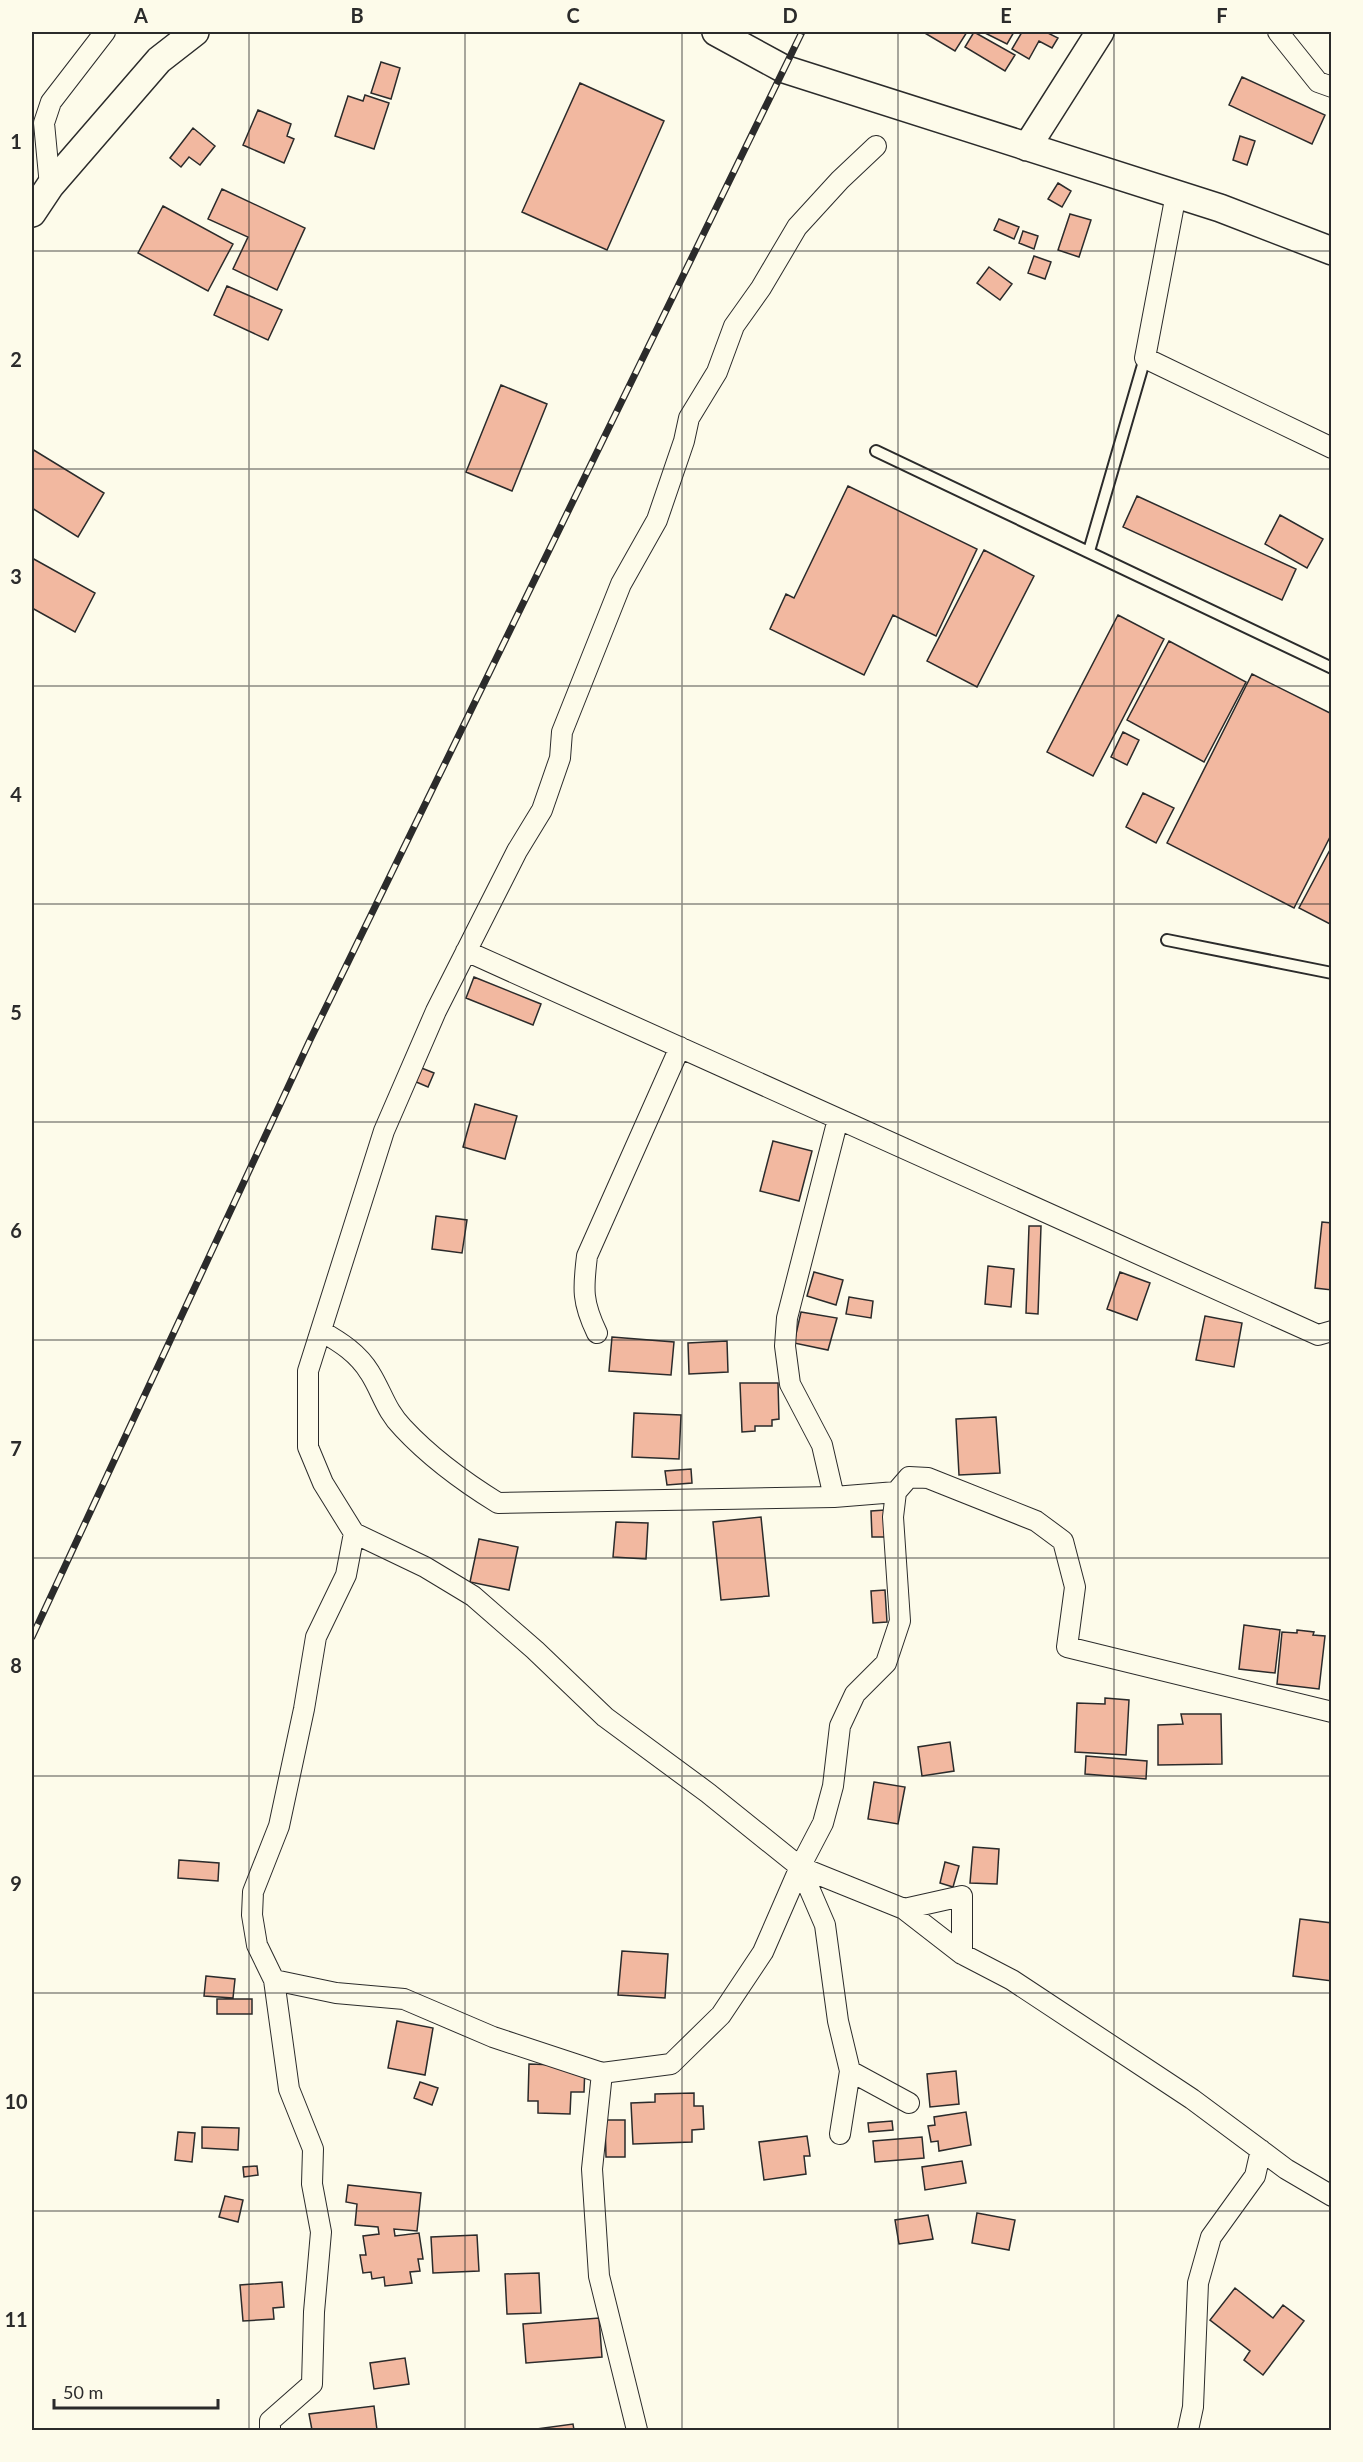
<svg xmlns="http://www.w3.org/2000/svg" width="1363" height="2462" viewBox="0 0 1363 2462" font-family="Lato,sans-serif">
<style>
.building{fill:#f2b8a0;stroke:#2b2b2b;stroke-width:1.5}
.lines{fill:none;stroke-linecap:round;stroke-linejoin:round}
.lane-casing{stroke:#2b2b2b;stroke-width:14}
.street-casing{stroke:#2b2b2b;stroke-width:22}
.secondary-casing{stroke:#2b2b2b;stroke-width:30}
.lane{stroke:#fdfbea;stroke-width:10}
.street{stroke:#fdfbea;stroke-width:20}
.secondary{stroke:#fdfbea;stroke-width:27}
.rail-casing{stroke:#2b2b2b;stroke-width:7}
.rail{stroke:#fdfbea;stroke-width:4.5;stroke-dasharray:14;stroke-linecap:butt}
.grid{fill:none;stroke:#2b2b2b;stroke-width:1.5;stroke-opacity:0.55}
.neatline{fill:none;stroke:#2b2b2b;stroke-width:2}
.grid-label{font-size:20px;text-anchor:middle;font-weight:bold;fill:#2b2b2b}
</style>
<rect width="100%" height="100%" fill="#fdfbea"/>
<path class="building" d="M 923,32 L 967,32 L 955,51 Z
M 974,32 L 1015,55 L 1005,71 L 965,47 Z
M 983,32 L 1014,32 L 1007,44 Z
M 1022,32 L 1046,32 L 1058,38 L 1052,48 L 1039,41 L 1029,59 L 1012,49 Z
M 381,62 L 400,68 L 391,99 L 371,93 Z
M 1242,77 L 1325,115 L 1312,144 L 1229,105 Z
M 580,83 L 664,121 L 607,250 L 522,212 Z
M 365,95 L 389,103 L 374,149 L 335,136 L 348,96 L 363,101 Z
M 258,110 L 291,124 L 287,136 L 294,139 L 284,163 L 243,145 Z
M 193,128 L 215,146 L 200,165 L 189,157 L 181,167 L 170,158 Z
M 1240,136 L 1255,141 L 1247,165 L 1233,160 Z
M 1058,183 L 1071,191 L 1062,207 L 1048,199 Z
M 222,189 L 305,228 L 277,290 L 233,269 L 248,237 L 208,219 Z
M 163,206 L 233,244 L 208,291 L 138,253 Z
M 1070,214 L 1091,220 L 1079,257 L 1058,250 Z
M 999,219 L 1019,227 L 1014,239 L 994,230 Z
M 1023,231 L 1038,236 L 1034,249 L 1019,243 Z
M 1034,256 L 1051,262 L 1045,279 L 1028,273 Z
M 989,267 L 1012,284 L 1000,300 L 977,283 Z
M 227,286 L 282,310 L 268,340 L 214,315 Z
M 501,385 L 547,404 L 512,491 L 466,472 Z
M 32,449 L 104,493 L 78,537 L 32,508 Z
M 848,486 L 977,549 L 936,636 L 893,615 L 864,675 L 770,629 L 786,594 L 794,598 Z
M 1137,496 L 1296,569 L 1282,600 L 1123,527 Z
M 1280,515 L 1323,539 L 1307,568 L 1265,544 Z
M 984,550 L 1034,576 L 977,687 L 927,661 Z
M 32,558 L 95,593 L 75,632 L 32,608 Z
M 1118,615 L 1164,639 L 1093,776 L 1047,752 Z
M 1169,641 L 1246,682 L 1204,762 L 1127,720 Z
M 1252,674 L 1332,714 L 1332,833 L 1294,908 L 1167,843 Z
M 1123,732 L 1139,740 L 1127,765 L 1111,757 Z
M 1143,793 L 1174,808 L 1156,843 L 1126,827 Z
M 1332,846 L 1332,925 L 1299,908 Z
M 474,977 L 541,1004 L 533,1025 L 466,998 Z
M 419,1067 L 434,1073 L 428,1087 L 414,1081 Z
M 475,1104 L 517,1116 L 505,1159 L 463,1147 Z
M 773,1141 L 812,1151 L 799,1201 L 760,1191 Z
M 436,1216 L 467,1220 L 462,1253 L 432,1249 Z
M 1322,1222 L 1332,1223 L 1332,1290 L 1315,1288 Z
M 1029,1226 L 1041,1226 L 1038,1314 L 1026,1313 Z
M 988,1266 L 1014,1269 L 1011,1307 L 985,1304 Z
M 814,1272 L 843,1280 L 836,1305 L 807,1296 Z
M 1120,1272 L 1150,1283 L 1137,1320 L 1107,1309 Z
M 849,1297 L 873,1301 L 871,1318 L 846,1314 Z
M 801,1312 L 837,1318 L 828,1350 L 794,1343 Z
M 1205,1316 L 1242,1323 L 1234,1367 L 1196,1360 Z
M 612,1337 L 674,1342 L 671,1375 L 609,1371 Z
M 727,1341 L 728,1372 L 689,1374 L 688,1343 Z
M 740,1383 L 778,1383 L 779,1419 L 772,1420 L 772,1426 L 755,1426 L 755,1431 L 742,1432 Z
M 634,1413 L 681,1415 L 679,1459 L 632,1457 Z
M 996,1417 L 1000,1473 L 959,1475 L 956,1419 Z
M 691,1469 L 692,1483 L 667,1485 L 665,1471 Z
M 885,1510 L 886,1537 L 872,1537 L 871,1511 Z
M 761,1517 L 769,1596 L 721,1600 L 713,1522 Z
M 616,1522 L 648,1523 L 646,1559 L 613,1557 Z
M 479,1539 L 518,1547 L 509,1590 L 470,1582 Z
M 885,1590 L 887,1622 L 873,1623 L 871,1591 Z
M 1244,1625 L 1280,1630 L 1275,1673 L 1239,1669 Z
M 1297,1630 L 1314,1632 L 1313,1635 L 1325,1636 L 1319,1689 L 1277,1684 L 1282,1632 L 1297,1633 Z
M 1105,1698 L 1129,1700 L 1126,1755 L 1075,1752 L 1077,1703 L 1105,1704 Z
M 1181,1714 L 1221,1714 L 1222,1764 L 1158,1765 L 1158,1725 L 1183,1724 Z
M 950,1742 L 954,1771 L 922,1776 L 918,1747 Z
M 1086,1756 L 1147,1761 L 1146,1779 L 1085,1774 Z
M 874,1782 L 905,1787 L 898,1824 L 868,1819 Z
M 973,1847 L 999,1849 L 997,1884 L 970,1883 Z
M 179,1860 L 219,1863 L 218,1881 L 178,1878 Z
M 945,1862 L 959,1866 L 953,1887 L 940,1883 Z
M 1300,1919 L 1332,1923 L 1332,1981 L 1293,1976 Z
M 622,1951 L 668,1954 L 665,1998 L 618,1995 Z
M 206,1976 L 235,1979 L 233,1998 L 204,1996 Z
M 217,1999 L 252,1999 L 252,2014 L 217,2014 Z
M 397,2021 L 433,2028 L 425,2075 L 388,2068 Z
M 529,2064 L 585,2066 L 584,2092 L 571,2092 L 570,2114 L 538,2113 L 538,2101 L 528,2101 Z
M 956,2071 L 959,2104 L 930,2107 L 927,2074 Z
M 420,2082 L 438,2088 L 432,2105 L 414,2098 Z
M 694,2093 L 694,2106 L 703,2106 L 704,2129 L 692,2130 L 692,2142 L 633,2144 L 631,2103 L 655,2102 L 655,2094 Z
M 966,2112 L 971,2145 L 939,2151 L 938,2141 L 931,2142 L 928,2126 L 935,2125 L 934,2117 Z
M 605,2120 L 625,2120 L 625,2157 L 606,2157 Z
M 892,2121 L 893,2130 L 869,2132 L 868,2123 Z
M 202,2127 L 239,2128 L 238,2150 L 202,2148 Z
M 178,2132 L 195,2133 L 192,2162 L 175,2160 Z
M 807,2136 L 810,2156 L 804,2156 L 806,2174 L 764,2180 L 759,2142 Z
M 922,2137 L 924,2158 L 875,2162 L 873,2141 Z
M 962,2161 L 966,2183 L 925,2190 L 922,2167 Z
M 257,2166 L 258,2175 L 244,2177 L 243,2167 Z
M 348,2185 L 421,2193 L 417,2231 L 394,2229 L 395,2236 L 419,2233 L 423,2259 L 418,2259 L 420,2271 L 410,2272 L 412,2283 L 385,2286 L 384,2277 L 372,2279 L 371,2272 L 363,2273 L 360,2255 L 366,2255 L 363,2236 L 379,2234 L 378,2227 L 355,2225 L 357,2204 L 346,2202 Z
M 225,2196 L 243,2200 L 238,2222 L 219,2217 Z
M 977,2213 L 1015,2220 L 1009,2250 L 972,2243 Z
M 928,2215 L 933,2239 L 899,2244 L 895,2220 Z
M 477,2235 L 479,2271 L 433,2273 L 431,2237 Z
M 539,2273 L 541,2313 L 507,2314 L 505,2274 Z
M 282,2282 L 284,2307 L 273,2308 L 274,2319 L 243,2321 L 240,2285 Z
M 1235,2288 L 1273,2318 L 1283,2305 L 1304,2321 L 1263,2375 L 1244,2360 L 1250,2351 L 1210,2320 Z
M 599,2318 L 602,2357 L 526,2363 L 523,2324 Z
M 405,2358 L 409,2384 L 374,2389 L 370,2363 Z
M 374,2406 L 377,2430 L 312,2430 L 309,2414 Z
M 573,2424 L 574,2430 L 529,2430 Z"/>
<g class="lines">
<defs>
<path id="lane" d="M 876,451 L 1332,668
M 1089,551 L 1145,358
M 1167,940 L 1332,973"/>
<path id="street" d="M 1278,32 L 1318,82 L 1332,87
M 876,146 L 840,180 L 797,227 L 761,288 L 734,326 L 717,372 L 689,418 L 684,441 L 657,520 L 621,584 L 562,732 L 560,758 L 542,810 L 517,851 L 436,1011 L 384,1131 L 308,1371 L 308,1447 L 323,1483 L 354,1533 L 425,1567 L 473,1596 L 535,1650 L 605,1717 L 708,1793 L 800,1867 L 904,1909 L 962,1954 L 1012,1980 L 1192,2099 L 1286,2169 L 1332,2196
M 50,186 L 44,123 L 51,102 L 105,32
M 1176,194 L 1145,358 L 1332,448
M 466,951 L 1318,1335 L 1332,1331
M 838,1119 L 787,1318 L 785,1346 L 790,1384 L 822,1445 L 834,1497 L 896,1492
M 321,1331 C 340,1342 358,1353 370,1373 C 382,1392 386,1411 403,1428 C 430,1457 464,1482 498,1503 L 834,1497
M 597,1333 C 582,1302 583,1289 587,1256 L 680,1047
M 800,1867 L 825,1925 L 838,2021 L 850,2071 L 909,2103
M 904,1909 L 962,1896 L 962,1954
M 274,1980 L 336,1993 L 404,1999 L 493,2037 L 602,2073 L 671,2064 L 721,2015 L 763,1952 L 800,1867 L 823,1823 L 833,1786 L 840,1726 L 855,1694 L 886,1663 L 900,1621 L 893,1517 L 896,1492 L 909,1477 L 928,1478 L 1036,1521 L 1063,1541 L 1075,1587 L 1067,1647 L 1332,1712
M 602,2073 L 592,2169 L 599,2276 L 637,2430
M 840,2134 L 850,2071
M 270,2430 L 270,2421 L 312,2384 L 314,2312 L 321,2232 L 312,2184 L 313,2149 L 289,2089 L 274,1980 L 257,1945 L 252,1915 L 253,1892 L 279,1826 L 304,1709 L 316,1637 L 346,1575 L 354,1533
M 1188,2430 L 1193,2407 L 1198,2283 L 1211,2237 L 1255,2176 L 1261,2150"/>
<path id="secondary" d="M 716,32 L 784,69 L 1220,208 L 1332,251
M 1027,147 L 1100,32
M 32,213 L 50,186 L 159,60 L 195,32"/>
</defs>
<use href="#lane" class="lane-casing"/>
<use href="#street" class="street-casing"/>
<use href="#secondary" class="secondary-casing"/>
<use href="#lane" class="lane"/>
<use href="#street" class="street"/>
<use href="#secondary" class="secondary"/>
<defs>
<path id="rail" d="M 32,1637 L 310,1040 L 802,32"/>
</defs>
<use href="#rail" class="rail-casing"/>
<use href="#rail" class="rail"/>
</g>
<path class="grid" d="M 249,32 L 249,2430M 465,32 L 465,2430M 682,32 L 682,2430M 898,32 L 898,2430M 1114,32 L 1114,2430M 32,251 L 1332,251M 32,469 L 1332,469M 32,686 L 1332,686M 32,904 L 1332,904M 32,1122 L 1332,1122M 32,1340 L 1332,1340M 32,1558 L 1332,1558M 32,1776 L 1332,1776M 32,1993 L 1332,1993M 32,2211 L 1332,2211"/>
<rect width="1363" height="2462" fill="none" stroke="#fdfbea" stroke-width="66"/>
<path d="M54 2399v9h164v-9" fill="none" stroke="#2b2b2b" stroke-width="3"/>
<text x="63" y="2399" font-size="18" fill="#2b2b2b" stroke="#fdfbea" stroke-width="4.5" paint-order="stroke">50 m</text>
<rect x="33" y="33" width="1297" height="2396" class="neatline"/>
<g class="grid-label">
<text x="141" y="23">A</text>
<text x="357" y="23">B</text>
<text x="573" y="23">C</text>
<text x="790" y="23">D</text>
<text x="1006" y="23">E</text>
<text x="1222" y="23">F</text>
<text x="16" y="149">1</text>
<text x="16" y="367">2</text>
<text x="16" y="584">3</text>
<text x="16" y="802">4</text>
<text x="16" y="1020">5</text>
<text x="16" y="1238">6</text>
<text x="16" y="1456">7</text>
<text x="16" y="1673">8</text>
<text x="16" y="1891">9</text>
<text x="16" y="2109">10</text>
<text x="16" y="2327">11</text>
</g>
</svg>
